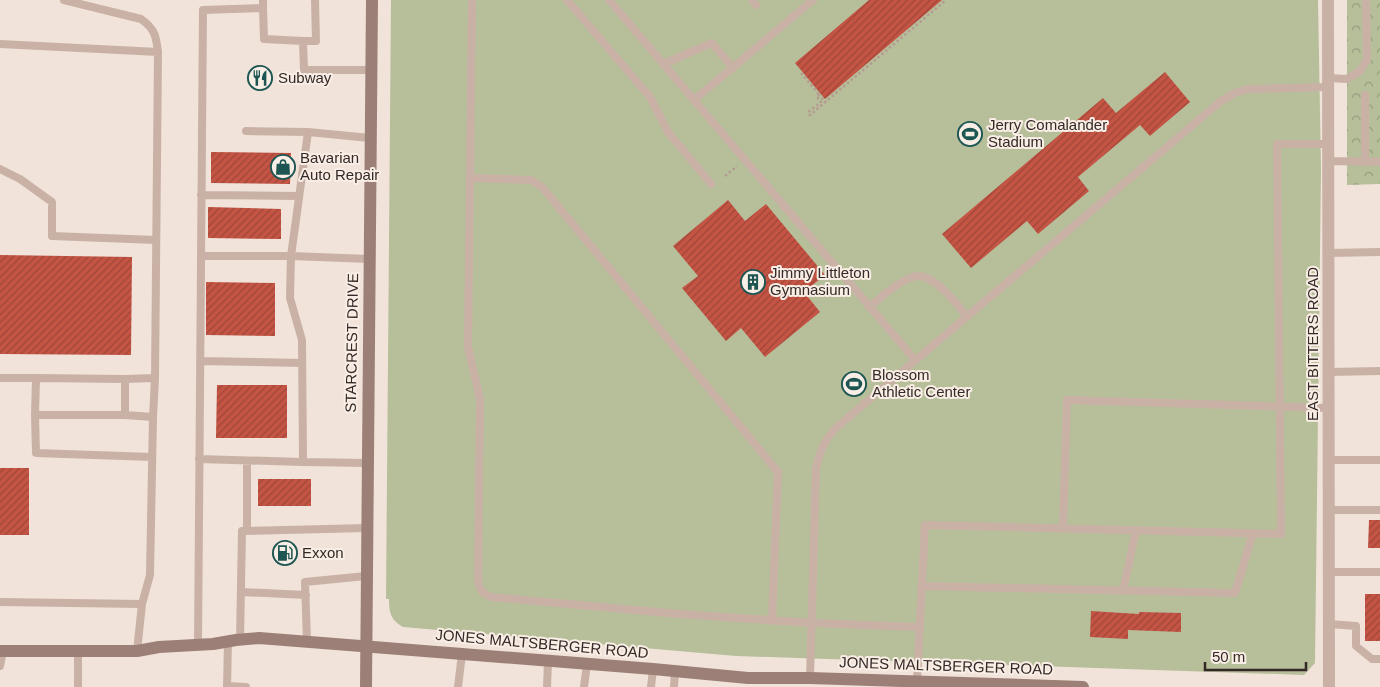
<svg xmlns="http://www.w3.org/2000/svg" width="1380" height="687" viewBox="0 0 1380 687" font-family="Arial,sans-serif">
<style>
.green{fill:#b7bf9a}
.park{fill:url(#park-crowns)}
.building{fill:url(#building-hatch)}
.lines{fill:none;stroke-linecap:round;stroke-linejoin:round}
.path{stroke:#b49b90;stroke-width:2.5;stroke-dasharray:2.5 2.5;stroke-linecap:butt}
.service{stroke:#c9b1a6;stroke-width:8}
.minor{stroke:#c9b1a6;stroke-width:12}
.secondary{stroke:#9c8077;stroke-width:12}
.labels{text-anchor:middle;stroke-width:4;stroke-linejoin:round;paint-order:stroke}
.poi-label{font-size:15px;fill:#352927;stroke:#f9eee5;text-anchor:start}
.street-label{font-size:15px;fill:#352927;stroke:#f9eee5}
</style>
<defs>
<pattern id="park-crowns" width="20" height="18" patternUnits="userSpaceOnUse" patternTransform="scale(1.25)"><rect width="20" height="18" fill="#b7bf9a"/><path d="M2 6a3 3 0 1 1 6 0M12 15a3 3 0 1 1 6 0" fill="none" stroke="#969b7e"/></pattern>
<pattern id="building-hatch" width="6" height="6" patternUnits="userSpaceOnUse" patternTransform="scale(1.25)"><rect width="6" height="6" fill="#c45444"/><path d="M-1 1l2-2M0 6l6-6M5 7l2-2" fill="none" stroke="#a04639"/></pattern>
</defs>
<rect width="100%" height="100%" fill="#f1e3d9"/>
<path class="green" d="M 391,0 L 1318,0 L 1321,169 L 1315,663 L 1304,675 L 736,656 L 403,627 C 391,620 389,613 389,599 L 386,599 Z"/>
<path class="park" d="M 1347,0 L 1380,0 L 1380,184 L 1347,185 Z"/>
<path class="building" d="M 869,0 L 942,0 L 825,99 L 795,63 Z
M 1165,72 L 1190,102 L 1150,136 L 1140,125 L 1078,177 L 1089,191 L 1038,234 L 1027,221 L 971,268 L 942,234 L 1103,98 L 1116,113 Z
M 211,152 L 291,153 L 290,184 L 211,183 Z
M 728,200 L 745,221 L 766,204 L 825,275 L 804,292 L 820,312 L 765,357 L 741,328 L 726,341 L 682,288 L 698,276 L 673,246 Z
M 208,207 L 281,209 L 281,239 L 208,238 Z
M 0,255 L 132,257 L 131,355 L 0,354 Z
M 206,282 L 275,283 L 275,336 L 206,335 Z
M 217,385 L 287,385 L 287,438 L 216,438 Z
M 0,468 L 29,468 L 29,535 L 0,535 Z
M 258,479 L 311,479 L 311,506 L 258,506 Z
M 1369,520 L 1380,520 L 1380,548 L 1368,548 Z
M 1365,594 L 1380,594 L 1380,641 L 1365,641 Z
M 1091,611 L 1139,614 L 1139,612 L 1181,613 L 1181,632 L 1128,630 L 1128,639 L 1090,637 Z"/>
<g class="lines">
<path class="path" d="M 801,73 L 818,93 L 818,99 L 821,102 L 808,112 L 810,115 L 946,0
M 818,94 L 826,102
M 725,176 L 737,166"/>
<path class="service" d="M 315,0 L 316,41 L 303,41 L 304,70 L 371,70
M 472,0 L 468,347 L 480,399 L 478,581 C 480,591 483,593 491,597 L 679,614 L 812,623 L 919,627
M 567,0 L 650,97 L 668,132 L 711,184
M 609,0 L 915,360
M 752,0 L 756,5
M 263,8 L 264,39 L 303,41
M 0,44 L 158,52
M 663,64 L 712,43 L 733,68
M 1328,78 L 1347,79 L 1360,71 L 1367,60 L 1366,0
M 1365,95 L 1365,162
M 694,100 L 813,0
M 246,131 L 308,132
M 1328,161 L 1380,162
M 0,169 L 20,179 L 52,202 L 52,236 L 156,240
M 470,178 L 531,180 L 542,187 L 778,472 L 772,621
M 201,195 L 299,196
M 1329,253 L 1380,252
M 201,256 L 291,256 L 290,298 L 302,340 L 303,462 L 368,463
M 369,259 L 291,256 L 308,132 L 370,138
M 869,307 C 879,299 888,291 897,285 C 903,281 912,276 919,276 C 937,277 956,304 967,316
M 200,361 L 302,363
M 1329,372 L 1380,371
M 0,378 L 36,378 L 35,415 L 125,415 L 153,417 L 150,575 L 142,604 L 137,651
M 36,378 L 125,379 L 155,378 L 158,52 C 156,36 155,29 141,19 L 64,0
M 125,379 L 125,415
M 35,415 L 36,453 L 152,457
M 153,417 L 155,378
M 199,459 L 303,462
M 1329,460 L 1380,460
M 1329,510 L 1380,510
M 1063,528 L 1067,400 L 1329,408
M 247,531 L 247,461
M 1329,572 L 1380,572
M 921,586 L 1235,593 L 1253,533
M 1123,591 L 1136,530
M 241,592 L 306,595
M 0,602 L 142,604
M 1329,624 L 1356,626 L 1356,646 L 1372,659 L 1380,659
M 240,640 L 242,531 L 367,528
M 307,641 L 305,582 L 366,576
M 198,645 L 203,10 L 263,8 L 263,0
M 78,651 L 78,687
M 0,666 L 3,651
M 810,678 L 816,469 C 820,451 824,440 837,427 L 1221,101 L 1235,93 L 1248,89 L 1328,87
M 917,681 L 925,525 L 1281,534 L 1277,144 L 1328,144
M 227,686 L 246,687
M 227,687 L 228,641
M 458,687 L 462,654
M 547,687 L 548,661
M 584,687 L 587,664
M 651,687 L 653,669
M 674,687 L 675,671"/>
<path class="minor" d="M 1328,0 L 1329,687"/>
<path class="secondary" d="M 0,651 L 137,651 L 159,647 L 213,644 L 236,640 L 259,638 L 653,669 L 748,678 L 810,678 L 1083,687
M 366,687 L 372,0"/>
</g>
<defs>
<symbol id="restaurant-ring" viewBox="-11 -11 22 22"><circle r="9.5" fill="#f9eee5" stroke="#1d5552" stroke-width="1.5"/><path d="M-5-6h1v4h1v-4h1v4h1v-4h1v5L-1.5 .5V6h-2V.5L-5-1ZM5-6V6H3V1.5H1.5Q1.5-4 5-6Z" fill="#1d5552"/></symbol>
<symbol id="stadium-ring" viewBox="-11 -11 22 22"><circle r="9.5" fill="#f9eee5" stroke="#1d5552" stroke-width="1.5"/><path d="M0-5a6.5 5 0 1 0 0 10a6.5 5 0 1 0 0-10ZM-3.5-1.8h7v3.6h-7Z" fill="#1d5552"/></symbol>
<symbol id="shop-ring" viewBox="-11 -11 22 22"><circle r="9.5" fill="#f9eee5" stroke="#1d5552" stroke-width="1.5"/><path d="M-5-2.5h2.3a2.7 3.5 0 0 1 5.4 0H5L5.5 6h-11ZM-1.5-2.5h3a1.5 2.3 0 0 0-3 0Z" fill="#1d5552"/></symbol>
<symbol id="building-ring" viewBox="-11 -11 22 22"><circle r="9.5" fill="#f9eee5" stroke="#1d5552" stroke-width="1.5"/><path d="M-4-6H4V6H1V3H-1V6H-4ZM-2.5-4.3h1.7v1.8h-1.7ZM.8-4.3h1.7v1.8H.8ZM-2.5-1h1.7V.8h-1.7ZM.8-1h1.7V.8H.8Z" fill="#1d5552"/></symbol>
<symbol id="fuel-ring" viewBox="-11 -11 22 22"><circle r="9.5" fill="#f9eee5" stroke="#1d5552" stroke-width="1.5"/><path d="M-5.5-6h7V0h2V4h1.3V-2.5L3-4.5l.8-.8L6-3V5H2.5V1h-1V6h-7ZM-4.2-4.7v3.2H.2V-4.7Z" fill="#1d5552"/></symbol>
</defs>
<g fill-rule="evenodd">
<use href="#restaurant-ring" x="246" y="64" width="28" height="28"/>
<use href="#stadium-ring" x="956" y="120" width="28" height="28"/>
<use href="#shop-ring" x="269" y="153" width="28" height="28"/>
<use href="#building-ring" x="739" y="268" width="28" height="28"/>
<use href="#stadium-ring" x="840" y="370" width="28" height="28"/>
<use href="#fuel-ring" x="271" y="539" width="28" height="28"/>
</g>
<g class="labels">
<g class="poi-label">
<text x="278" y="83">Subway</text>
<text x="988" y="130">Jerry Comalander<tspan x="988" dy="17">Stadium</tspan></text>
<text x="300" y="163">Bavarian<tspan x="300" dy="17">Auto Repair</tspan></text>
<text x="770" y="278">Jimmy Littleton<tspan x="770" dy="17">Gymnasium</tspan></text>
<text x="872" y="380">Blossom<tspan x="872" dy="17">Athletic Center</tspan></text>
<text x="302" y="558">Exxon</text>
</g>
<g class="street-label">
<text transform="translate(352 343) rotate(-89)" y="5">STARCREST DRIVE</text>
<text transform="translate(1313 344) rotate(-90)" y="5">EAST BITTERS ROAD</text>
<text transform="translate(542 644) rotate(5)" y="5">JONES MALTSBERGER ROAD</text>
<text transform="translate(946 666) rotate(2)" y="5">JONES MALTSBERGER ROAD</text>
</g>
</g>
<path d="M1205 662v8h101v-8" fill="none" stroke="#352927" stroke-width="2.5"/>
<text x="1212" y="662" font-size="15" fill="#352927" stroke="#f9eee5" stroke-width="4" paint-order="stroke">50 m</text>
</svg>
